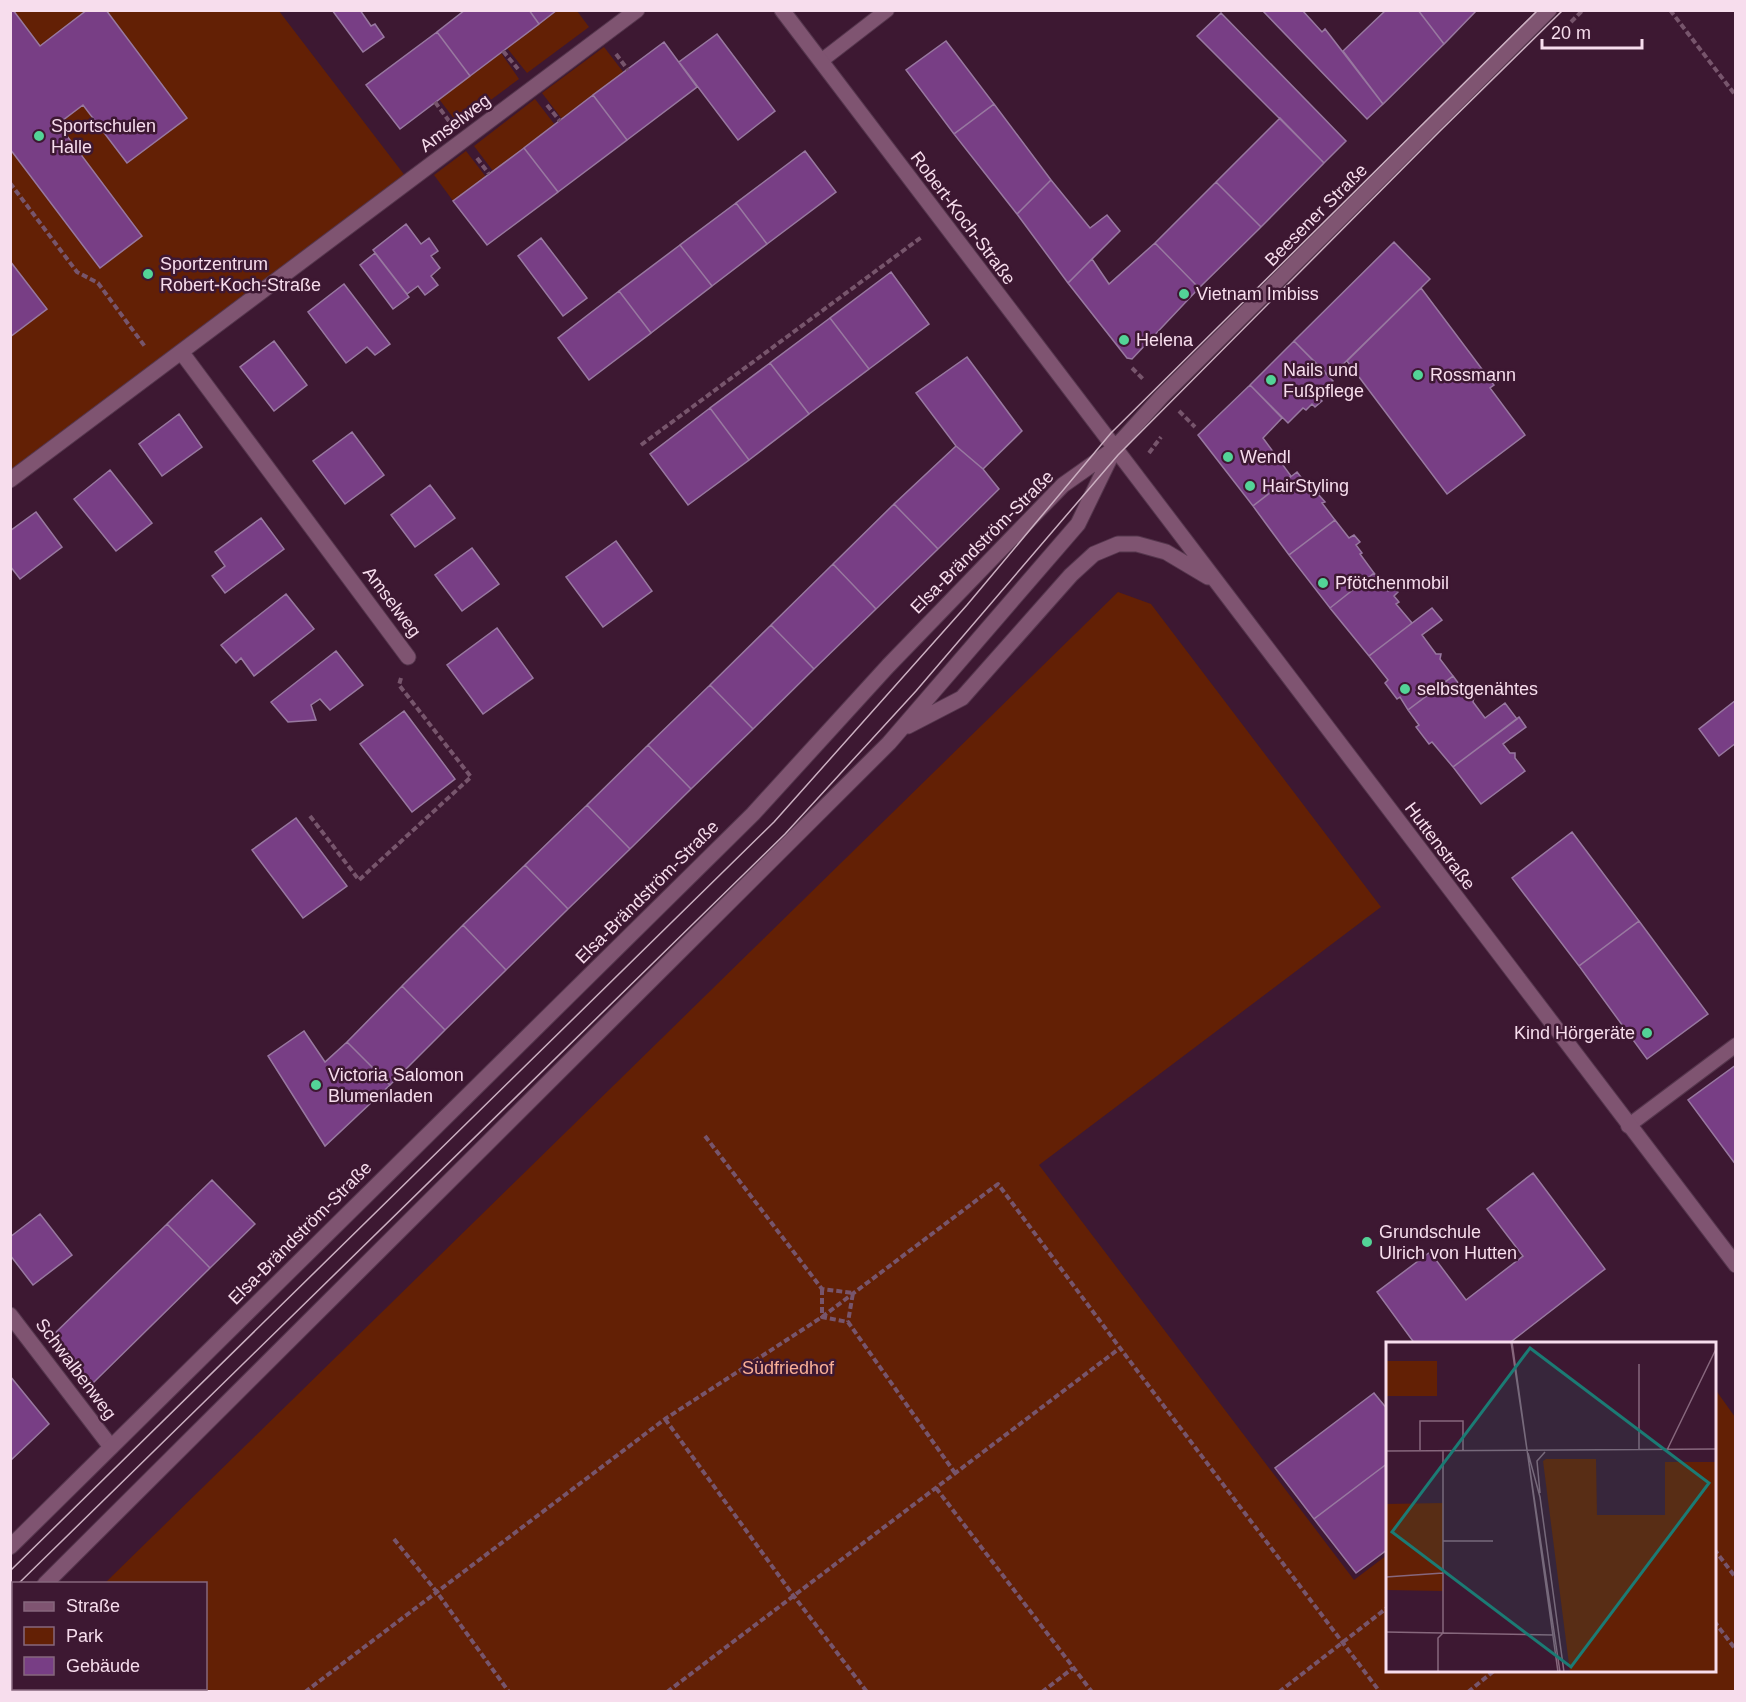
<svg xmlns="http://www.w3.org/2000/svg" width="1746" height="1702" viewBox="0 0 1746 1702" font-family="Arial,sans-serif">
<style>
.green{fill:#632005}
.building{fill:#783e85;stroke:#9878a0;stroke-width:1.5}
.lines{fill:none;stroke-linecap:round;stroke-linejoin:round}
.lane-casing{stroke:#55364d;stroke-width:16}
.street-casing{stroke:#55364d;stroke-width:17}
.secondary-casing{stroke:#55364d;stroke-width:17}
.path{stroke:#77556c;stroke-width:4;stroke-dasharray:6 3;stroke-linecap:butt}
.lane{stroke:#7f5471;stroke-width:14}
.street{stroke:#7f5471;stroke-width:15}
.secondary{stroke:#7f5471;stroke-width:15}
.tram{stroke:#ccb0c2;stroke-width:1.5}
.poi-dot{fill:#53d397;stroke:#3d1832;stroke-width:2}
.labels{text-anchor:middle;stroke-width:5;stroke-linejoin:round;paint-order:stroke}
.street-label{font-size:18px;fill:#f7dded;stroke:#3d1832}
.poi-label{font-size:18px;fill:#f7dded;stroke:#3d1832;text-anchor:start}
.park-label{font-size:18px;fill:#f9af96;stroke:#3d1832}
.inset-road{fill:none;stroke:#87677d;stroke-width:1.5}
.view{fill:#1b7b74;fill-opacity:0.15;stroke:#1b7b74;stroke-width:3}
.inset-edge{fill:none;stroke:#f7dded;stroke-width:3}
</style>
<rect width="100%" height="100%" fill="#3d1832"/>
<path class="green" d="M 11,11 L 279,11 L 409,181 L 11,480 Z
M 557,11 L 577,11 L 589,27 L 527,73 L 507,48 Z
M 604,47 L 624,73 L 562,119 L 542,93 Z
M 501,53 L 519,79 L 458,124 L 439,99 Z
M 535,99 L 555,125 L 493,171 L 474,146 Z
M 466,151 L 486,177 L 453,201 L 434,175 Z
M 1118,592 L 1151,604 L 1381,907 L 1039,1165 L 1354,1580 L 1387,1555 L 1388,1670 L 1714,1670 L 1715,1389 L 1735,1417 L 1735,1691 L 11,1691 L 11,1676 L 13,1673 L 14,1688 L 206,1688 L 206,1584 L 105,1583 Z"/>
<path class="building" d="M 10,10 L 13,10 L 40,46 L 87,10 L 106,10 L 187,118 L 127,163 L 83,105 L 58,124 L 142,236 L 100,268 L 10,149 Z
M 332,10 L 360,10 L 371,26 L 375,24 L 384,37 L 363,52 Z
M 465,10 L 529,10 L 539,24 L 470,76 L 437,32 Z
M 529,10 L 557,10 L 539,24 Z
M 1262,10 L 1302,10 L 1322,32 L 1325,29 L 1383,104 L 1367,119 Z
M 1386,10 L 1418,10 L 1444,44 L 1383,104 L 1343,51 Z
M 1418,10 L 1477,10 L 1444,44 Z
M 1221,13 L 1346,141 L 1324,163 L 1197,36 Z
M 437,32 L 470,76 L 400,129 L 366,85 Z
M 717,34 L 775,111 L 738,140 L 679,62 Z
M 946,41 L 994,104 L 954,134 L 906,70 Z
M 664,42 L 697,87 L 627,140 L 593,95 Z
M 593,95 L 627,140 L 558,192 L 524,148 Z
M 994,104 L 1051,180 L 1017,214 L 954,134 Z
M 1280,118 L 1324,163 L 1261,227 L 1216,182 Z
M 524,148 L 558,192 L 487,245 L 453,201 Z
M 805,151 L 836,192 L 767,244 L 736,203 Z
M 1051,180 L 1090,228 L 1107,215 L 1120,231 L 1068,283 L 1017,214 Z
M 1216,182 L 1261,227 L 1199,288 L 1155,243 Z
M 736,203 L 767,244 L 712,286 L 680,245 Z
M 406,224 L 421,244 L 429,238 L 438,251 L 431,256 L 440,268 L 431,276 L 438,285 L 425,295 L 418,286 L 407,294 L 373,250 Z
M 541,238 L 587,298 L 563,316 L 518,256 Z
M 1394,242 L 1430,279 L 1330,377 L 1294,341 Z
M 1155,243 L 1199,288 L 1132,359 L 1127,358 L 1068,283 L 1092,259 L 1109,284 Z
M 680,245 L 712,286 L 651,333 L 619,291 Z
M 375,253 L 409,297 L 393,309 L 360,265 Z
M 10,261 L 47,309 L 10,337 Z
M 891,272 L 929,324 L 869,369 L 830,318 Z
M 344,284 L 390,344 L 375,355 L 367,347 L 346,363 L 308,312 Z
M 1421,288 L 1494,385 L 1490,388 L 1525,435 L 1447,494 L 1347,361 Z
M 619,291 L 651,333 L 589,380 L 558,338 Z
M 830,318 L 869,369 L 809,414 L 770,363 Z
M 274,341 L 307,385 L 274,411 L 240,367 Z
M 1294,341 L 1333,381 L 1317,396 L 1322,401 L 1315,407 L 1312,404 L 1306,410 L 1303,408 L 1288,423 L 1250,385 Z
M 967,357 L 1022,431 L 983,469 L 956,446 L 916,393 Z
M 770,363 L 809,414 L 749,460 L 710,408 Z
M 1250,385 L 1282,418 L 1263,438 L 1291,476 L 1253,506 L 1198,435 Z
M 710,408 L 749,460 L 688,505 L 650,454 Z
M 179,414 L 202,447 L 162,476 L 139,444 Z
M 352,432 L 384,475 L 345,504 L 313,461 Z
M 956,446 L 983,469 L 999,489 L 938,549 L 894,504 Z
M 110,470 L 152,523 L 116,551 L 74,499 Z
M 1297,472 L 1311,490 L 1316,486 L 1321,492 L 1318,494 L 1325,502 L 1322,503 L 1335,520 L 1289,555 L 1253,506 Z
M 430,485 L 455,518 L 415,547 L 391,515 Z
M 894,504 L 938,549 L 876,609 L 833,564 Z
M 36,512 L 62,547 L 20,579 L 10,566 L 10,531 Z
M 261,518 L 284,549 L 225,593 L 212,576 L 225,566 L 215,552 Z
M 1335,520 L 1349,538 L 1354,535 L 1360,542 L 1356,545 L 1362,553 L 1360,554 L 1374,573 L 1330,608 L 1289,555 Z
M 616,541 L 652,591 L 603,627 L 566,577 Z
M 472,548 L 499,584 L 462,611 L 435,575 Z
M 833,564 L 876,609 L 814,669 L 771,625 Z
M 1374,573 L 1388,591 L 1393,587 L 1398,592 L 1394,596 L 1399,602 L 1396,604 L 1412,623 L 1369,656 L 1330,608 Z
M 286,594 L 314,629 L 254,676 L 241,658 L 236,663 L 221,645 Z
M 1432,608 L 1442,620 L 1422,635 L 1436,654 L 1441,654 L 1440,659 L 1453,676 L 1408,710 L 1400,697 L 1397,699 L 1385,683 L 1388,680 L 1369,656 Z
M 771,625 L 814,669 L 753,729 L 710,685 Z
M 497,628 L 533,678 L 483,714 L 447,665 Z
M 336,651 L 363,685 L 330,710 L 320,699 L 311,705 L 316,720 L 288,722 L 271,702 Z
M 1453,676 L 1468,696 L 1474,697 L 1473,702 L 1485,718 L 1505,703 L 1517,719 L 1453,767 L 1432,742 L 1429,744 L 1416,727 L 1419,725 L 1408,710 Z
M 710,685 L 753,729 L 691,789 L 648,745 Z
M 1736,700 L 1736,743 L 1719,756 L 1699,729 Z
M 404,711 L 455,779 L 412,812 L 360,744 Z
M 1519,717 L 1526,727 L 1503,744 L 1510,753 L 1515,753 L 1515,758 L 1525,771 L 1481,804 L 1453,767 Z
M 648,745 L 691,789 L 630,849 L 587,805 Z
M 587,805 L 630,849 L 568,909 L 525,865 Z
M 296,818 L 347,886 L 303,918 L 252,850 Z
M 1572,832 L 1639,921 L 1579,966 L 1512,878 Z
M 525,865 L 568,909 L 506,970 L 463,925 Z
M 1639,921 L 1708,1014 L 1647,1059 L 1579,966 Z
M 463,925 L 506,970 L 445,1030 L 402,986 Z
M 402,986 L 445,1030 L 390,1085 L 347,1042 Z
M 304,1031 L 325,1062 L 347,1042 L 390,1085 L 325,1146 L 268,1056 Z
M 1736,1065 L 1736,1165 L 1688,1100 Z
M 1533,1173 L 1605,1269 L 1508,1344 L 1415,1344 L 1377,1292 L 1430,1252 L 1466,1300 L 1523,1256 L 1487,1209 Z
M 212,1180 L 255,1224 L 210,1268 L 167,1224 Z
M 40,1214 L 72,1255 L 33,1285 L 10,1255 L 10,1237 Z
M 167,1224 L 210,1268 L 90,1386 L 51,1337 Z
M 10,1376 L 49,1424 L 10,1461 Z
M 1374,1393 L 1388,1410 L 1388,1463 L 1314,1519 L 1275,1468 Z
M 1388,1463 L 1388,1549 L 1356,1573 L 1314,1519 Z"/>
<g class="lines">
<defs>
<path id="lane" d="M 821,61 L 887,10
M 1628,1126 L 1736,1045"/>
<path id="street" d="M 182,353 L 408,657
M 10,480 L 637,10
M 10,1315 L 111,1447"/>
<path id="secondary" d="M 782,10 L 1736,1265
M 908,726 L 962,698 L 1071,575 L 1094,554 L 1118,544 L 1137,544 L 1166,552 L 1208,577
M 10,1547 L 753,814 L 888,666 L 1063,485 L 1114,449 L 1162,396 L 1549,10
M 45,1584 L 889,743 L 1078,524 L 1113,452
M 10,1616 L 14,1613"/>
</defs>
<use href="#lane" class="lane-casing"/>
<use href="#street" class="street-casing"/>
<use href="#secondary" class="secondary-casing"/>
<path class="path" d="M 1670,10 L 1736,96
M 1571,22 L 1583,10
M 503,51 L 518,69
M 616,54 L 628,70
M 435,102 L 449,121
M 547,105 L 560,121
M 477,158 L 489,174
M 10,183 L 77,272 L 98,283 L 146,348
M 1132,368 L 1144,380
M 1179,411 L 1195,427
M 641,445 L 923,236
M 1149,453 L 1161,437
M 310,816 L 359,880 L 471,777 L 399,685 L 401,678
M 705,1136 L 822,1289 L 853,1293 L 848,1322
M 822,1289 L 822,1317 L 848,1322 L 955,1473
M 665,1419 L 793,1595 L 867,1692
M 936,1488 L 1092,1692
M 394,1539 L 436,1591 L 509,1692
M 1714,1549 L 1736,1578
M 1714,1621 L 1736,1650
M 305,1692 L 665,1419 L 822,1317 L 998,1184 L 1120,1348 L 1380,1692
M 667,1692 L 1120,1348
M 1042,1692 L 1073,1668
M 1279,1692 L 1388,1607
M 1468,1692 L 1495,1670"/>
<use href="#lane" class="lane"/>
<use href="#street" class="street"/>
<use href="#secondary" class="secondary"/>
<path class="tram" d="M 10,1571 L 774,822 L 967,605 L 1111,433 L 1538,10
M 18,1584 L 785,834 L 916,691 L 1118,455 L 1439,132 L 1563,10"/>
</g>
<g class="poi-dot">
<circle cx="39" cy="136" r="6"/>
<circle cx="148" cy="274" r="6"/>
<circle cx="1184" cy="294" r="6"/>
<circle cx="1124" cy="340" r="6"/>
<circle cx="1418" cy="375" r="6"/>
<circle cx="1271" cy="380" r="6"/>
<circle cx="1228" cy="457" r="6"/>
<circle cx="1250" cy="486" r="6"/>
<circle cx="1323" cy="583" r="6"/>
<circle cx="1405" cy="689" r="6"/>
<circle cx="1647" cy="1033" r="6"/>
<circle cx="316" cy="1085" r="6"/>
<circle cx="1367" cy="1242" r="6"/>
</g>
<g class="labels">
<g class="street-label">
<text transform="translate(455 123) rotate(-37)" y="6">Amselweg</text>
<text transform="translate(1316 215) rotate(-45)" y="6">Beesener Straße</text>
<text transform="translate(963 218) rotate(53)" y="6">Robert-Koch-Straße</text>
<text transform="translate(982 542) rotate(-45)" y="6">Elsa-Brändström-Straße</text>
<text transform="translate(392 602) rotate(53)" y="6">Amselweg</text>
<text transform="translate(1440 846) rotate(53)" y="6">Huttenstraße</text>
<text transform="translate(647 892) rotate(-45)" y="6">Elsa-Brändström-Straße</text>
<text transform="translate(300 1233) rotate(-45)" y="6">Elsa-Brändström-Straße</text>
<text transform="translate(76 1369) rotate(53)" y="6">Schwalbenweg</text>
</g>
<g class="poi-label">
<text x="51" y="132">Sportschulen<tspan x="51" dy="21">Halle</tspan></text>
<text x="160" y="270">Sportzentrum<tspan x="160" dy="21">Robert-Koch-Straße</tspan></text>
<text x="1196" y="300">Vietnam Imbiss</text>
<text x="1136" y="346">Helena</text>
<text x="1283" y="376">Nails und<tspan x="1283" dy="21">Fußpflege</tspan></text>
<text x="1430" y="381">Rossmann</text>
<text x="1240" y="463">Wendl</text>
<text x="1262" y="492">HairStyling</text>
<text x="1335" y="589">Pfötchenmobil</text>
<text x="1417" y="695">selbstgenähtes</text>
<text x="1635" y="1039" text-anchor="end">Kind Hörgeräte</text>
<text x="328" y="1081">Victoria Salomon<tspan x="328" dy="21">Blumenladen</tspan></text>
<text x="1379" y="1238">Grundschule<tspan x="1379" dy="21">Ulrich von Hutten</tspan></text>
</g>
<g class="park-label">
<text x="788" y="1374">Südfriedhof</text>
</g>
</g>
<g transform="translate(1386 1342)">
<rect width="330" height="330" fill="#3d1832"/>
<path d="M 0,19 L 51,19 L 51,54 L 0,54 ZM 160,117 L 210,117 L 211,173 L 279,173 L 279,120 L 330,120 L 330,330 L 184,330 L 157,119 ZM 57,161 L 57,249 L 0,248 L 0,162 Z" fill="#632005"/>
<path class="inset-road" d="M 125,0 L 174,330M 126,0 L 172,330M 253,22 L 253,108M 34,108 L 34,79 L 77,79 L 77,108M 281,108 L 330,7M 0,109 L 330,107M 142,111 L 154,155 L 178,330M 154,151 L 151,119 L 159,110M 57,199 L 107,199M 0,235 L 57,231M 0,290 L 167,293M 52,330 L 52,296 L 57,291 L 57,109"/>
<path class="view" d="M 144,6 L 323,141 L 185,325 L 6,190 Z"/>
<rect width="330" height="330" class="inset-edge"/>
</g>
<rect width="1746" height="1702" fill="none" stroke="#f7dded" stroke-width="24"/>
<rect x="12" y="1582" width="195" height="108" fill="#3d1832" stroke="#87677d" stroke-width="1.5"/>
<rect x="24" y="1602" width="30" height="9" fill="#7f5471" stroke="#87677d" stroke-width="1.5"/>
<text x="66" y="1612" font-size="18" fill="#f7dded">Straße</text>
<rect x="24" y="1627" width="30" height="18" fill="#632005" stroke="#87677d" stroke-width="1.5"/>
<text x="66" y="1642" font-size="18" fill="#f7dded">Park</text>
<rect x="24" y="1657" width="30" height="18" fill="#783e85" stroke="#87677d" stroke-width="1.5"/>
<text x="66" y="1672" font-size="18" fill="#f7dded">Gebäude</text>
<path d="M1542 39v9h100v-9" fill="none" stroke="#f7dded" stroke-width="3"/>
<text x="1551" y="39" font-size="18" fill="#f7dded" stroke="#3d1832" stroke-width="4.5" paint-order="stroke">20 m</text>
</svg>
